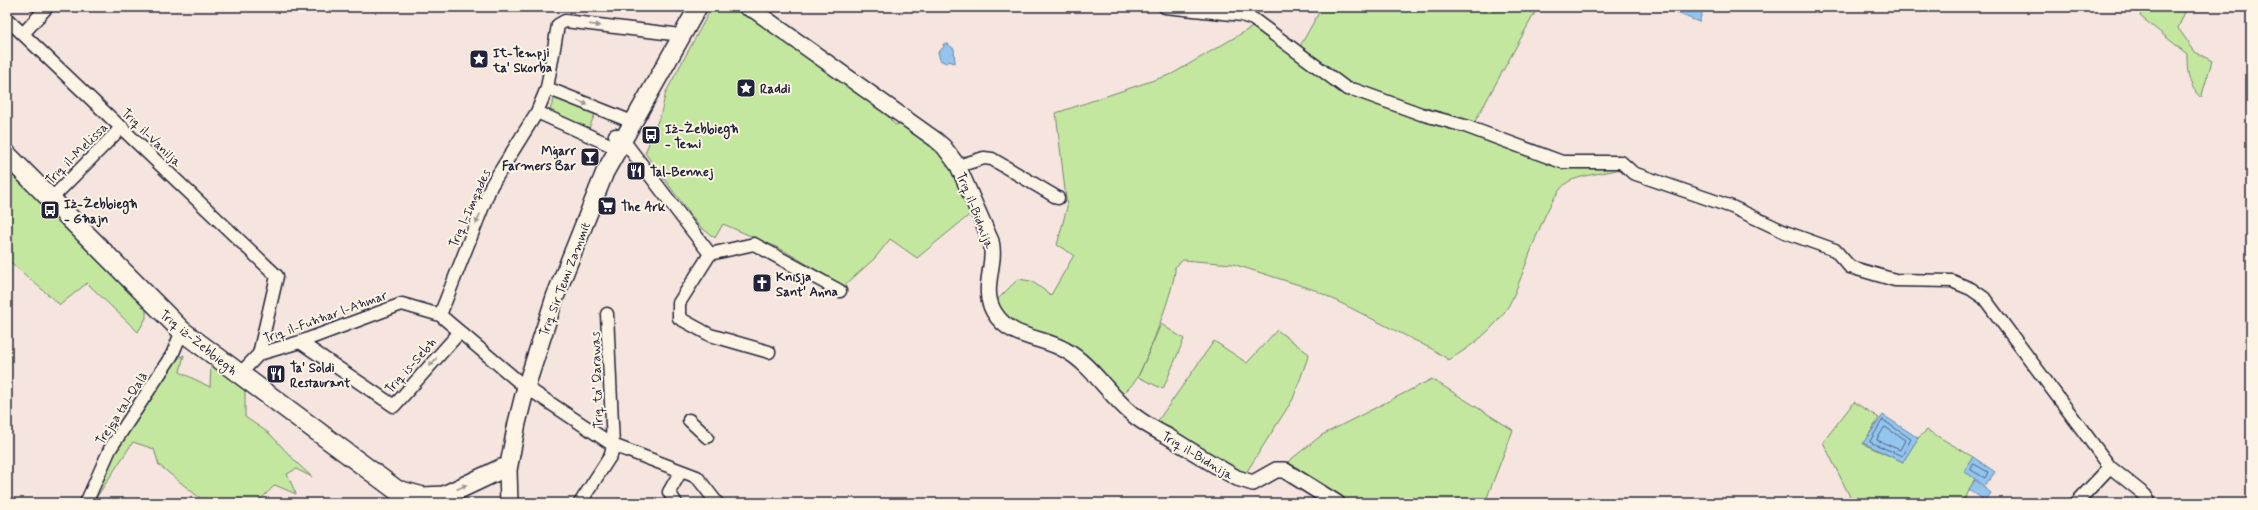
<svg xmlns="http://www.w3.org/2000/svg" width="2258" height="510" viewBox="0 0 2258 510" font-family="Mynerve,sans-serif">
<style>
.green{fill:#c4e7a0;stroke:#73846e}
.water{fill:#93c5ef;stroke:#6684a7}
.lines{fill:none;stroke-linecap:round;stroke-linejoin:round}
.shore{stroke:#4f6383;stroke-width:1}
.minor-casing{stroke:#22223b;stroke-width:15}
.tertiary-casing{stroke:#22223b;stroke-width:18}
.secondary-casing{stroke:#22223b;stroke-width:20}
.primary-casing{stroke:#22223b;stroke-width:22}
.minor{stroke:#fcf5e5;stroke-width:12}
.tertiary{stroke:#fcf5e5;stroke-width:15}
.secondary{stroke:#fcf5e5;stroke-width:17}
.primary{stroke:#fcf5e5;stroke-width:19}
.oneway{fill:#9a9698}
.labels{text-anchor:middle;stroke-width:4;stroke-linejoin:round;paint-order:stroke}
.poi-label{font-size:13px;font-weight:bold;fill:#22223b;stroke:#fcf5e5;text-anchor:start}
.street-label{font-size:13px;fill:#22223b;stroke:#fcf5e5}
</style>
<rect width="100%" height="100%" fill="#f5e5de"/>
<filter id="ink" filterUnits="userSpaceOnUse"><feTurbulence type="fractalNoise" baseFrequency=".025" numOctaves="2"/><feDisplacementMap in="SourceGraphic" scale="8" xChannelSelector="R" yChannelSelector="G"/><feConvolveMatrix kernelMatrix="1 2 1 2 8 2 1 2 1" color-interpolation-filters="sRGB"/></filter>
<g filter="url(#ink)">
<path class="green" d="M 712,7 L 737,7 L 749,14 L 884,111 L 895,125 L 905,122 L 946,154 L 973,212 L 917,258 L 890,239 L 875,258 L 844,286 L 781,249 L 723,224 L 715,238 L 699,226 L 645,153 L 661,113 L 666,92 Z
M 1322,7 L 1538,7 L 1473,125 L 1351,86 L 1298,50 Z
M 2144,7 L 2175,7 L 2185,12 L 2178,28 L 2195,52 L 2212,61 L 2201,98 C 2188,85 2187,71 2187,54 L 2140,16 Z
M 1256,25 L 1346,91 L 1563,165 L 1615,166 L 1621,169 C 1609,172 1577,176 1568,182 C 1545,196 1524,278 1509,305 C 1495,329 1472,346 1449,360 L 1432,349 L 1315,290 L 1233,264 L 1183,260 L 1175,267 C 1177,283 1145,365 1136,380 C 1132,385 1127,390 1123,394 L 1092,365 L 1004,319 L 997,300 L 1018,279 L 1031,281 L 1051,295 L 1074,255 L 1057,245 L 1067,207 L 1056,113 L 1172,74 Z
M 555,97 L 595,114 L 589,128 L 549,112 Z
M 7,170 L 146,307 L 146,318 L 138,332 L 87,283 L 60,305 L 7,259 Z
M 1161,324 L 1184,339 L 1163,389 L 1138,377 Z
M 1277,330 L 1309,354 L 1293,399 L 1244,476 L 1157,422 L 1214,341 L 1247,363 Z
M 184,355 L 180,372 L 210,387 L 211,364 L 245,390 L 245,417 L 270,434 L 297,463 L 312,477 L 296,469 L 287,474 L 296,494 L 275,485 L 257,503 L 206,503 L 159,465 L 154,449 L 133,442 L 96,498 L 108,463 L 124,435 L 174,361 Z
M 1432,379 L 1513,430 L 1486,500 L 1491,503 L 1343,503 L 1285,464 L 1322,435 Z
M 1854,402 L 1879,418 L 1863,444 L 1903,462 L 1918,438 L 1927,430 L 1973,457 L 1964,471 L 1975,478 L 1963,503 L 1853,503 L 1823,442 Z"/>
<path class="water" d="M 1662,7 L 1704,7 L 1699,22 Z
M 943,44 L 948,44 L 954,49 L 955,63 L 948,61 L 946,63 L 940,60 L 938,52 L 944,47 Z
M 1883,415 L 1918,438 L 1903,462 L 1863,443 Z
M 1973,457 L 1995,472 L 1985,486 L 1964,471 Z
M 1975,480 L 1991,493 L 1985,501 L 1969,489 Z"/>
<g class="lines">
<path class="shore" d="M 1883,420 L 1911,439 L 1902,456 L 1870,442 Z
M 1885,427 L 1905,440 L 1900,450 L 1877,440 Z
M 1974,464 L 1988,472 L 1985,478 L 1971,470 Z"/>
<defs>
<path id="minor" d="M 1165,7 L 1242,15 L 1253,19 L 1347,89 L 1355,90 L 1421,114 L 1465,126 L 1562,162 L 1621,162 L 1633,173 L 1732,207 L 1785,232 L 1835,250 L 1850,267 L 1895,280 L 1952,281 L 1971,289 L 1984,298 L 2110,467 L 2145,495 L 2150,503
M 7,19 L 277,276 L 259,354 L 239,375
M 23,34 L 47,7
M 547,88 L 625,119
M 537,112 L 610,145
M 615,135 L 623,140 L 710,254 L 754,244 L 840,291
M 958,166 L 984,158 L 992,159 L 1058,198
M 51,199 L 122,127
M 710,254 L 679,303 L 679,318 L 710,335 L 769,352
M 440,315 L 491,186 L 537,112 L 547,88 L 558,25 L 565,21 L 673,34
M 300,342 L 394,406 L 459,333
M 259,354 L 300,342 L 402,304 L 440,315 L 519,382
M 526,387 L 613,445 L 697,477 L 717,503
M 689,420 L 707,437
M 86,503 L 110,449 L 172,355 L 182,331
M 580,503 L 611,455 L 613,445 L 607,314
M 676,503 L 669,492 L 681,471
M 2076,503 L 2110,467"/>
<path id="tertiary" d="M 746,7 L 755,11 L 936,140 L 944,147 L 958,166 L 991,241 C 997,264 980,289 994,312 C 1010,339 1041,336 1065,350 C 1091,364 1108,394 1131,413 C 1142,423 1156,430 1169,437 C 1192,451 1214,465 1237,478 L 1253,483 L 1276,470 L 1284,470 L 1337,503"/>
<path id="secondary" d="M 509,503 L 508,470 L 517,423 L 526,387 L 555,297 L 605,172 L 698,7"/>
<path id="primary" d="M 7,155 L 182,331 L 414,503
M 401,491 L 423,497 L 444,496 L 501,469"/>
</defs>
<use href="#minor" class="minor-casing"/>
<use href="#tertiary" class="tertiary-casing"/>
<use href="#secondary" class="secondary-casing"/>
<use href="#primary" class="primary-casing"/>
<use href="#minor" class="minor"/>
<use href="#tertiary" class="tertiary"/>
<use href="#secondary" class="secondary"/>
<use href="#primary" class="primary"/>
</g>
<defs><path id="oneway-solid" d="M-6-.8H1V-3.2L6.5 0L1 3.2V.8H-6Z"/></defs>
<g class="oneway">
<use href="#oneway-solid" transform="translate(595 25) rotate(7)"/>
<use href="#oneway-solid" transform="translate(583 103) rotate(21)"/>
<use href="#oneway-solid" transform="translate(478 219) rotate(112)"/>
<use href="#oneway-solid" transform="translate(433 362) rotate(131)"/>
<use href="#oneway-solid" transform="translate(462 487) rotate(-25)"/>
</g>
</g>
<defs>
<symbol id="sight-square" viewBox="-11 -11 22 22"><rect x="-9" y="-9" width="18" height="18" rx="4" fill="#22223b" stroke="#fcf5e5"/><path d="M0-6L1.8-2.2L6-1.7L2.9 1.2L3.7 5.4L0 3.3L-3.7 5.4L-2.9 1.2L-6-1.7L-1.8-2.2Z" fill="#fff"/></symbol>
<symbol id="bus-square" viewBox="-11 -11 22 22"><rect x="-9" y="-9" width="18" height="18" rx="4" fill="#22223b" stroke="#fcf5e5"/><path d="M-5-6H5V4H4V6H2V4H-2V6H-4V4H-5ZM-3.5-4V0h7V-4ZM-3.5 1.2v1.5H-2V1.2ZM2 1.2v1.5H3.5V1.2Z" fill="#fff"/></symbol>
<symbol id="bar-square" viewBox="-11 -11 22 22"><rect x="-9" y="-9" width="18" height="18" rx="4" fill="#22223b" stroke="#fcf5e5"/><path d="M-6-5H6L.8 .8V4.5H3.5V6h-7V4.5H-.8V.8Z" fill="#fff"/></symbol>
<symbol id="restaurant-square" viewBox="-11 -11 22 22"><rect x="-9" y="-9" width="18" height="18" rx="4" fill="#22223b" stroke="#fcf5e5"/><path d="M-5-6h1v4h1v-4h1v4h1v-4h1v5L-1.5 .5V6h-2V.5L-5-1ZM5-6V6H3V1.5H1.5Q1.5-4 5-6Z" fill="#fff"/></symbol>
<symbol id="supermarket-square" viewBox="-11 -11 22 22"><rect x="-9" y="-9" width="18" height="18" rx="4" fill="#22223b" stroke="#fcf5e5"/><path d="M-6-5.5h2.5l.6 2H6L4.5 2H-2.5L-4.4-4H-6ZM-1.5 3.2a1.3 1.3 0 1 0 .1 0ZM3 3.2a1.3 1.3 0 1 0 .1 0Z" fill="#fff"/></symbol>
<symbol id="church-square" viewBox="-11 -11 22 22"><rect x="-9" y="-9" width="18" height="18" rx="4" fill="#22223b" stroke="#fcf5e5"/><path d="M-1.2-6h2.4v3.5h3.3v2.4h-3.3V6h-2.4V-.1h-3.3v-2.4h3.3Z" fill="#fff"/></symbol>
</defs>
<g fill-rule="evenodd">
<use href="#sight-square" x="468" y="48" width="22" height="22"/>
<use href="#sight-square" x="735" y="77" width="22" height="22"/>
<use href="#bus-square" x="640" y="124" width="22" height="22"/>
<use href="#bar-square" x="579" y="146" width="22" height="22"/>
<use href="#restaurant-square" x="625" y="160" width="22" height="22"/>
<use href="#supermarket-square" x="596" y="195" width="22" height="22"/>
<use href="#bus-square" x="39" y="199" width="22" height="22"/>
<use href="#church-square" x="751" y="272" width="22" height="22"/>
<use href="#restaurant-square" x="265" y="363" width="22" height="22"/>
</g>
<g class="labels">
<g class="poi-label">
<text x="493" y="57">It-Tempji<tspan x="493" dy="15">ta' Skorba</tspan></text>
<text x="760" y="93">Raddi</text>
<text x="665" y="133">Iż-Żebbiegħ<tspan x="665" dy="15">- Temi</tspan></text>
<text x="576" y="155" text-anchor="end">Mġarr<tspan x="576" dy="15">Farmers Bar</tspan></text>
<text x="650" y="176">Tal-Bennej</text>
<text x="64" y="208">Iż-Żebbiegħ<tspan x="64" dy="15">- Għajn</tspan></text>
<text x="621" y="211">The Ark</text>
<text x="776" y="281">Knisja<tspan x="776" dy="15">Sant' Anna</tspan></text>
<text x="290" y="372">Ta' Soldi<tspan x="290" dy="15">Restaurant</tspan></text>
</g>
<g class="street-label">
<text transform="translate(152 137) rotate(44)" y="5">Triq il-Vanilja</text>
<text transform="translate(76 153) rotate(-45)" y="5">Triq il-Melissa</text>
<text transform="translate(469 208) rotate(-66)" y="5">Triq l-Imqades</text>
<text transform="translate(976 210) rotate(68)" y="5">Triq il-Bidnija</text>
<text transform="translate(564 279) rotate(-69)" y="5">Triq Sir Temi Zammit</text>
<text transform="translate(325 316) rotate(-20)" y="5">Triq il-Fuħħar l-Aħmar</text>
<text transform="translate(199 342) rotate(39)" y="5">Triq iż-Żebbiegħ</text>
<text transform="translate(410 365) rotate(-48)" y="5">Triq is-Sebħ</text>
<text transform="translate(596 380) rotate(-92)" y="5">Triq ta' Qarawas</text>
<text transform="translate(121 408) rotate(-57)" y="5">Trejqa tal-Qalà</text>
<text transform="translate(1198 455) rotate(31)" y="5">Triq il-Bidnija</text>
</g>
</g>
<rect width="2258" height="510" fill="none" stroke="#fcf5e5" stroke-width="24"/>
<rect x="12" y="12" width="2234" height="486" fill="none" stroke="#22223b" stroke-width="1.5" filter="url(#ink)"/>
</svg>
